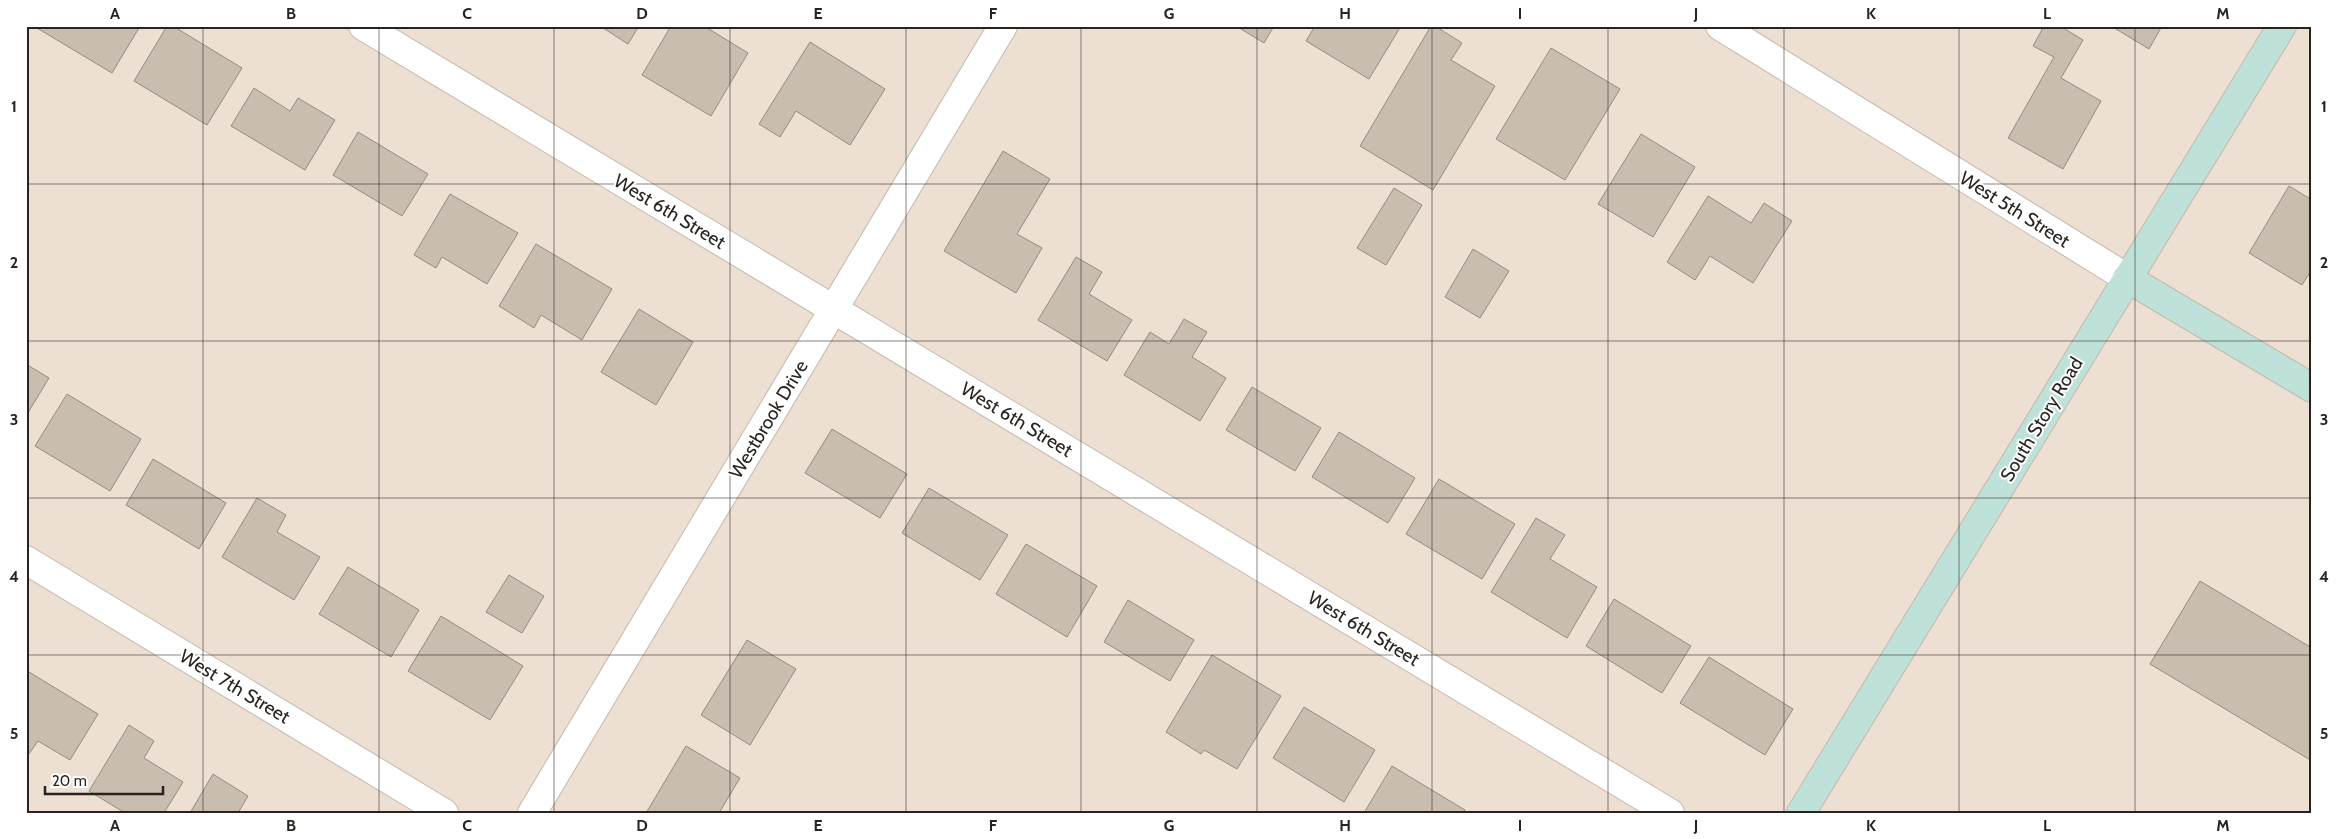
<svg xmlns="http://www.w3.org/2000/svg" width="2338" height="839" viewBox="0 0 2338 839" font-family="Cabin,sans-serif">
<style>
.building{fill:#c9bdb0;stroke:#978b7f}
.lines{fill:none;stroke-linecap:round;stroke-linejoin:round}
.street-casing{stroke:#c4b8ac;stroke-width:30}
.secondary-casing{stroke:#c4b8ac;stroke-width:30}
.street{stroke:#fff;stroke-width:28}
.secondary{stroke:#bee2da;stroke-width:28}
.grid{fill:none;stroke:#28231f;stroke-width:1;stroke-opacity:0.55}
.labels{text-anchor:middle;stroke-width:4;stroke-linejoin:round;paint-order:stroke}
.street-label{font-size:19px;fill:#28231f;stroke:#fff}
.neatline{fill:none;stroke:#28231f;stroke-width:2}
.grid-label{font-size:16px;text-anchor:middle;font-weight:bold;fill:#28231f}
</style>
<rect width="100%" height="100%" fill="#ede0d3"/>
<path class="building" d="M 38,26 L 136,26 L 139,28 L 112,73 L 37,28 Z
M 167,26 L 173,26 L 242,68 L 207,125 L 134,81 Z
M 600,26 L 639,26 L 628,44 Z
M 671,26 L 704,26 L 748,53 L 711,116 L 642,75 Z
M 1236,26 L 1274,26 L 1264,43 Z
M 1315,26 L 1401,26 L 1369,79 L 1306,41 Z
M 1431,26 L 1435,26 L 1462,43 L 1451,60 L 1495,86 L 1433,190 L 1360,146 Z
M 2044,26 L 2060,26 L 2083,40 L 2061,78 L 2101,101 L 2063,169 L 2008,138 L 2054,57 L 2033,46 Z
M 2111,26 L 2162,26 L 2149,49 Z
M 810,42 L 885,89 L 850,145 L 796,111 L 780,137 L 759,124 Z
M 1551,48 L 1620,89 L 1565,180 L 1496,139 Z
M 254,88 L 290,111 L 298,98 L 335,120 L 305,170 L 231,126 Z
M 358,132 L 428,174 L 402,216 L 333,175 Z
M 1641,134 L 1695,167 L 1653,237 L 1598,204 Z
M 1003,151 L 1050,179 L 1017,234 L 1042,248 L 1016,293 L 944,251 Z
M 2289,186 L 2312,200 L 2312,269 L 2302,285 L 2249,253 Z
M 1394,188 L 1422,205 L 1386,265 L 1357,248 Z
M 450,194 L 518,233 L 487,284 L 442,257 L 436,268 L 414,255 Z
M 1708,196 L 1751,223 L 1764,203 L 1792,221 L 1753,283 L 1710,256 L 1695,280 L 1667,262 Z
M 536,244 L 612,289 L 582,340 L 541,315 L 534,328 L 499,306 Z
M 1473,249 L 1509,271 L 1480,318 L 1445,297 Z
M 1076,257 L 1102,272 L 1089,294 L 1132,320 L 1107,361 L 1038,320 Z
M 639,309 L 693,342 L 656,405 L 601,372 Z
M 1184,319 L 1207,332 L 1192,357 L 1226,378 L 1200,421 L 1124,375 L 1150,332 L 1169,344 Z
M 26,364 L 49,378 L 26,416 Z
M 1252,387 L 1321,428 L 1295,471 L 1226,430 Z
M 67,394 L 141,439 L 110,491 L 35,446 Z
M 832,429 L 907,474 L 880,518 L 805,473 Z
M 1339,432 L 1415,478 L 1388,523 L 1312,477 Z
M 153,459 L 226,503 L 199,549 L 126,505 Z
M 1439,479 L 1515,524 L 1482,579 L 1406,534 Z
M 929,488 L 1008,535 L 980,580 L 902,533 Z
M 257,498 L 286,515 L 277,532 L 320,557 L 294,600 L 222,557 Z
M 1536,518 L 1565,535 L 1550,559 L 1597,587 L 1567,638 L 1491,592 Z
M 1026,544 L 1097,586 L 1067,637 L 996,594 Z
M 348,567 L 419,610 L 391,657 L 319,614 Z
M 509,575 L 544,596 L 522,633 L 486,612 Z
M 2200,581 L 2312,648 L 2312,761 L 2150,664 Z
M 1614,599 L 1691,646 L 1662,693 L 1586,646 Z
M 1128,600 L 1194,640 L 1170,681 L 1104,642 Z
M 441,616 L 523,666 L 490,720 L 408,671 Z
M 747,640 L 796,669 L 750,745 L 701,715 Z
M 1212,655 L 1281,696 L 1237,769 L 1204,750 L 1201,754 L 1166,732 Z
M 1709,657 L 1793,709 L 1765,755 L 1680,703 Z
M 29,672 L 98,714 L 70,760 L 38,741 L 26,758 L 26,676 Z
M 1304,707 L 1375,750 L 1344,802 L 1273,758 Z
M 129,725 L 154,741 L 144,758 L 183,782 L 164,813 L 125,813 L 89,791 Z
M 686,746 L 740,778 L 719,813 L 646,813 Z
M 1392,766 L 1465,810 L 1463,813 L 1364,813 Z
M 213,774 L 248,796 L 238,813 L 190,813 Z"/>
<g class="lines">
<defs>
<path id="street" d="M 363,26 L 1670,813
M 1720,26 L 2127,278
M 26,560 L 444,813
M 532,813 L 1003,26"/>
<path id="secondary" d="M 2127,278 L 2312,388
M 1801,813 L 2282,26"/>
</defs>
<use href="#street" class="street-casing"/>
<use href="#secondary" class="secondary-casing"/>
<use href="#street" class="street"/>
<use href="#secondary" class="secondary"/>
</g>
<path class="grid" d="M 203,26 L 203,813M 379,26 L 379,813M 554,26 L 554,813M 730,26 L 730,813M 906,26 L 906,813M 1081,26 L 1081,813M 1257,26 L 1257,813M 1432,26 L 1432,813M 1608,26 L 1608,813M 1784,26 L 1784,813M 1959,26 L 1959,813M 2135,26 L 2135,813M 26,184 L 2312,184M 26,341 L 2312,341M 26,498 L 2312,498M 26,655 L 2312,655"/>
<g class="labels">
<g class="street-label">
<text transform="translate(2015 209) rotate(32)" y="7">West 5th Street</text>
<text transform="translate(670 211) rotate(31)" y="7">West 6th Street</text>
<text transform="translate(768 419) rotate(-59)" y="7">Westbrook Drive</text>
<text transform="translate(1017 419) rotate(31)" y="7">West 6th Street</text>
<text transform="translate(2041 419) rotate(-59)" y="7">South Story Road</text>
<text transform="translate(1364 628) rotate(31)" y="7">West 6th Street</text>
<text transform="translate(235 686) rotate(31)" y="7">West 7th Street</text>
</g>
</g>
<rect width="2338" height="839" fill="none" stroke="#ffffff" stroke-width="55"/>
<path d="M45 786v8h118v-8" fill="none" stroke="#28231f" stroke-width="2.5"/>
<text x="52" y="786" font-size="15" fill="#28231f" stroke="#ffffff" stroke-width="4" paint-order="stroke">20 m</text>
<rect x="28" y="28" width="2282" height="784" class="neatline"/>
<g class="grid-label">
<text x="115" y="19">A</text>
<text x="291" y="19">B</text>
<text x="467" y="19">C</text>
<text x="642" y="19">D</text>
<text x="818" y="19">E</text>
<text x="993" y="19">F</text>
<text x="1169" y="19">G</text>
<text x="1345" y="19">H</text>
<text x="1520" y="19">I</text>
<text x="1696" y="19">J</text>
<text x="1871" y="19">K</text>
<text x="2047" y="19">L</text>
<text x="2223" y="19">M</text>
<text x="14" y="112">1</text>
<text x="2324" y="112">1</text>
<text x="14" y="268">2</text>
<text x="2324" y="268">2</text>
<text x="14" y="425">3</text>
<text x="2324" y="425">3</text>
<text x="14" y="582">4</text>
<text x="2324" y="582">4</text>
<text x="14" y="739">5</text>
<text x="2324" y="739">5</text>
<text x="115" y="831">A</text>
<text x="291" y="831">B</text>
<text x="467" y="831">C</text>
<text x="642" y="831">D</text>
<text x="818" y="831">E</text>
<text x="993" y="831">F</text>
<text x="1169" y="831">G</text>
<text x="1345" y="831">H</text>
<text x="1520" y="831">I</text>
<text x="1696" y="831">J</text>
<text x="1871" y="831">K</text>
<text x="2047" y="831">L</text>
<text x="2223" y="831">M</text>
</g>
</svg>
